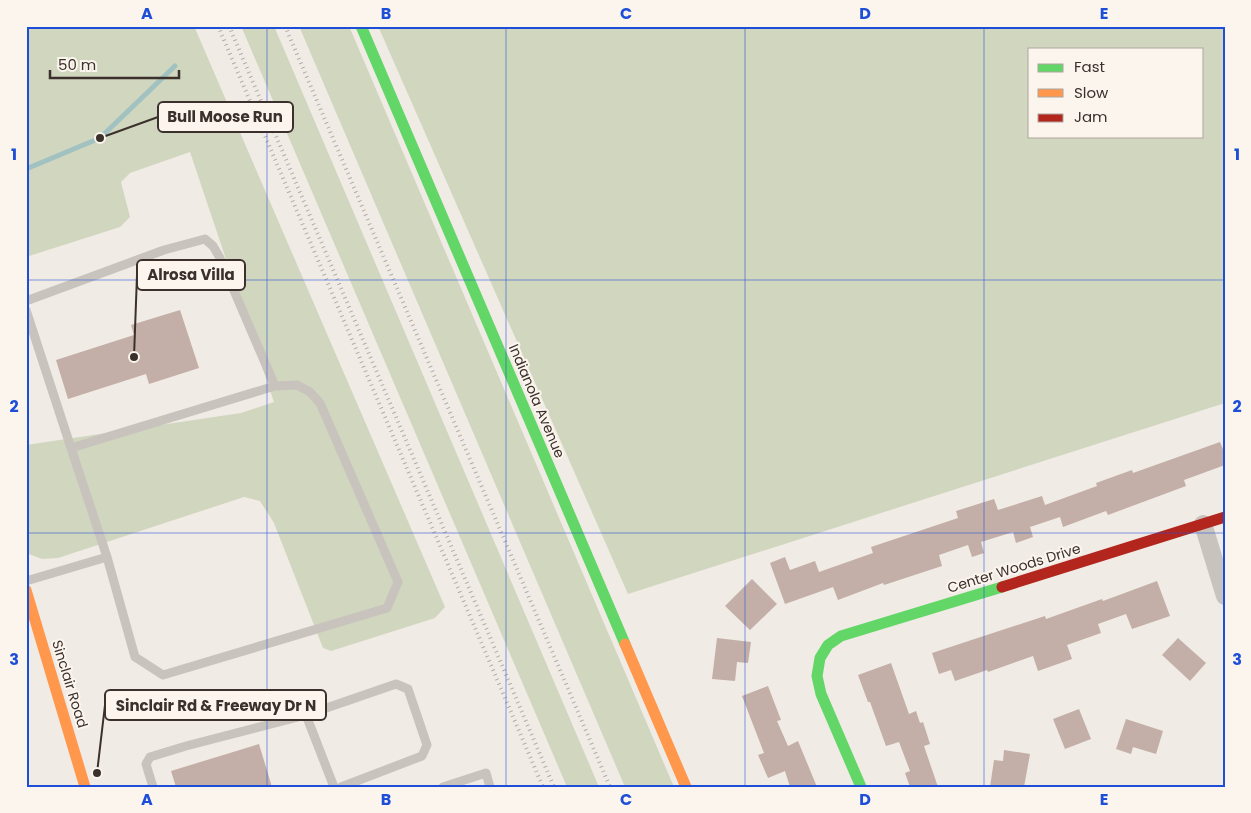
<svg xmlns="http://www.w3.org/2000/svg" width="1251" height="813" viewBox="0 0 1251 813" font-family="Poppins,sans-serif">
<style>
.green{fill:#d1d6bf;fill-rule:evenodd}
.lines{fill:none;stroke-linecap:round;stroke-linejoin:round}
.stream{stroke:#a1c2c1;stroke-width:5}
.building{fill:#c3afa7}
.lane{stroke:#c9c3be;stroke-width:9}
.street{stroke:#c9c3be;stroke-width:18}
.fast{stroke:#63d668;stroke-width:11}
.slow{stroke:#ff974d;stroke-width:11}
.jam{stroke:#b3261e;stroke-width:11}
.rail{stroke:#b1aca8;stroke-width:4;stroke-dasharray:1 4;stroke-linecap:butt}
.grid{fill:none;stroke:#1d4ed8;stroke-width:1;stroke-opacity:0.55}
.labels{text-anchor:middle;stroke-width:4;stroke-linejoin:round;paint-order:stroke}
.street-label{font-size:14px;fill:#3b302b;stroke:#fbf5ee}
.leader{fill:none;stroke:#3b302b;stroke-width:2}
.callout-dot{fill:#3b302b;stroke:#fbf5ee;stroke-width:2}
.callout{fill:#fbf5ee;stroke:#3b302b;stroke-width:2}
.callout-label{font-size:15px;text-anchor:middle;font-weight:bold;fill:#3b302b}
.neatline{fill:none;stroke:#1d4ed8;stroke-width:2}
.grid-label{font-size:16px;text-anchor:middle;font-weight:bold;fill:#1d4ed8}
</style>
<rect width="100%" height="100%" fill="#f0ebe5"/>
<path class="green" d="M 26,26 L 194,26 L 445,607 L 435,618 L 331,651 L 323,648 L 274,523 L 260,501 L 244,497 L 58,558 L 42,559 L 26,553 L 26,445 L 241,413 L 274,402 L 190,152 L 130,173 L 121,182 L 130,217 L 120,227 L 26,257 Z
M 241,26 L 274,26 L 599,787 L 567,787 Z
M 299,26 L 349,26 L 674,787 L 625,787 Z
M 378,26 L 1225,26 L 1225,403 L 628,594 ZM 1030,49 L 1202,49 L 1202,136 L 1030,136 Z"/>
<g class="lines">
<path class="stream" d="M 26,169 L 100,138 L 175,66"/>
</g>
<path class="building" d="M 180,310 L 199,368 L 149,384 L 146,374 L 68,399 L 56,360 L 134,335 L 131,325 Z
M 1220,442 L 1225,454 L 1225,465 L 1184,480 L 1186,486 L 1108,515 L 1106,511 L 1063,527 L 1060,517 L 1030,527 L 1033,537 L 1016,543 L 1013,532 L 981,542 L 984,553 L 972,557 L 968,545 L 939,555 L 942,566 L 884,585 L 883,583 L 838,600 L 833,587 L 785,604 L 770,563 L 785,557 L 790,570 L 815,561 L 819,572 L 873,553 L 871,547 L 958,518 L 956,511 L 994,499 L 998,510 L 1042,496 L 1045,505 L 1097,486 L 1096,483 L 1132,470 L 1133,473 Z
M 752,579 L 777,604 L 750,630 L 725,606 Z
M 1157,581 L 1170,616 L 1132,629 L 1126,614 L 1098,624 L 1101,633 L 1067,645 L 1072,659 L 1038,671 L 1033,656 L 988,672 L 987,670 L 955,681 L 951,670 L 939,674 L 932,653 L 1045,616 L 1046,619 L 1102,599 L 1103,601 Z
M 717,638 L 751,642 L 748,663 L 737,662 L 735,681 L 712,679 Z
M 1178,638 L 1206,663 L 1190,681 L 1162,655 Z
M 891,663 L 909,714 L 916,711 L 920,723 L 923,722 L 930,744 L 924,746 L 938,787 L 910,787 L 905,773 L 910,771 L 899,742 L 886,746 L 870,702 L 868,702 L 858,675 Z
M 768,686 L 781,720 L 777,721 L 788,746 L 798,741 L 817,787 L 790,787 L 785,771 L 768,778 L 758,755 L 764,753 L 742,696 Z
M 1079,709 L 1091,739 L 1065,749 L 1053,719 Z
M 1126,719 L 1163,731 L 1156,754 L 1133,747 L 1131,754 L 1116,749 Z
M 259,744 L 272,787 L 176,787 L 171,771 Z
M 1004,750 L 1030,754 L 1024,787 L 990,787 L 994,760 L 1003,761 Z"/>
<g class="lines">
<path class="lane" d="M 26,301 L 164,250 L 205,239 L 213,246 L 220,258 L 275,386
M 26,310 L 71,448
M 297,385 L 310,392 L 320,403 L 398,582 L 387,608 L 163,675 L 135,657 L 107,557 L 71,448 L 275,386 Z
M 26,581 L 107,557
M 153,787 L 146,764 L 150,757 L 186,746 L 306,715
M 334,787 L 306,715 L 396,684 L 408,689 L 427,745 L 422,756 L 341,787
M 443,787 L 486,773 L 490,787"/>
<path class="street" d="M 1203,524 L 1225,596"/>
<path class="fast" d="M 361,26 L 625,644
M 861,787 L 821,694 L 817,676 L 820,658 L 828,645 L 841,636 L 1002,587"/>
<path class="slow" d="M 26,590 L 85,787
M 625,644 L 686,787"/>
<path class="jam" d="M 1002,587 L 1225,517"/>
<path class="rail" d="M 218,26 L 543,787
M 229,26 L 554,787
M 285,26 L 610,787"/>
</g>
<path class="grid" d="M 267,26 L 267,787M 506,26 L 506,787M 745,26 L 745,787M 984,26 L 984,787M 26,280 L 1225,280M 26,533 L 1225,533"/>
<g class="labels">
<g class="street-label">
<text transform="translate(537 401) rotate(67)" y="5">Indianola Avenue</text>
<text transform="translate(1014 568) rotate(-17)" y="5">Center Woods Drive</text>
<text transform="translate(70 684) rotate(73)" y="5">Sinclair Road</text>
</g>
</g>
<path class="leader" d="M100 138L158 117M134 357L137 275M97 773L105 705"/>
<g class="callout-dot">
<circle cx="100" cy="138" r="5"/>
<circle cx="134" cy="357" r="5"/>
<circle cx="97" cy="773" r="5"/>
</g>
<g class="callout">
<rect x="158" y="102" width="135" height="30" rx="5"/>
<rect x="137" y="260" width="108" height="30" rx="5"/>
<rect x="105" y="690" width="221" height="30" rx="5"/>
</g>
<g class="callout-label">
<text x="225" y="122">Bull Moose Run</text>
<text x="191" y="280">Alrosa Villa</text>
<text x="216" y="711">Sinclair Rd &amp; Freeway Dr N</text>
</g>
<rect width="1251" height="813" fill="none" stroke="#fbf5ee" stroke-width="55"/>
<rect x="1028" y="48" width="175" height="90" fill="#fbf5ee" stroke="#aea6a0"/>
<rect x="1038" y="64" width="25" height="8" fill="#63d668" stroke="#aea6a0"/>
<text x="1074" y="72" font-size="15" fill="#3b302b">Fast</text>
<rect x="1038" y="89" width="25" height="8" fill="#ff974d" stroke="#aea6a0"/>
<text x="1074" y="98" font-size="15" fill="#3b302b">Slow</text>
<rect x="1038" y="114" width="25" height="8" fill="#b3261e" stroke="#aea6a0"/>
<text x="1074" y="122" font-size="15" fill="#3b302b">Jam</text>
<path d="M50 70v8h129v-8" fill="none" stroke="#3b302b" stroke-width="2.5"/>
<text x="58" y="70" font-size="15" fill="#3b302b" stroke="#fbf5ee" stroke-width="4" paint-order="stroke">50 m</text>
<rect x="28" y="28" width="1196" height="758" class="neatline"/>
<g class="grid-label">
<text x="147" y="19">A</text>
<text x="386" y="19">B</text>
<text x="626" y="19">C</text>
<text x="865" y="19">D</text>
<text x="1104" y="19">E</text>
<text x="14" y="160">1</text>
<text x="1237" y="160">1</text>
<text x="14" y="412">2</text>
<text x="1237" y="412">2</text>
<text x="14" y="665">3</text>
<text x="1237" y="665">3</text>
<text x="147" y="805">A</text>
<text x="386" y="805">B</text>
<text x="626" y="805">C</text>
<text x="865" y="805">D</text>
<text x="1104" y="805">E</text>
</g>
</svg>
